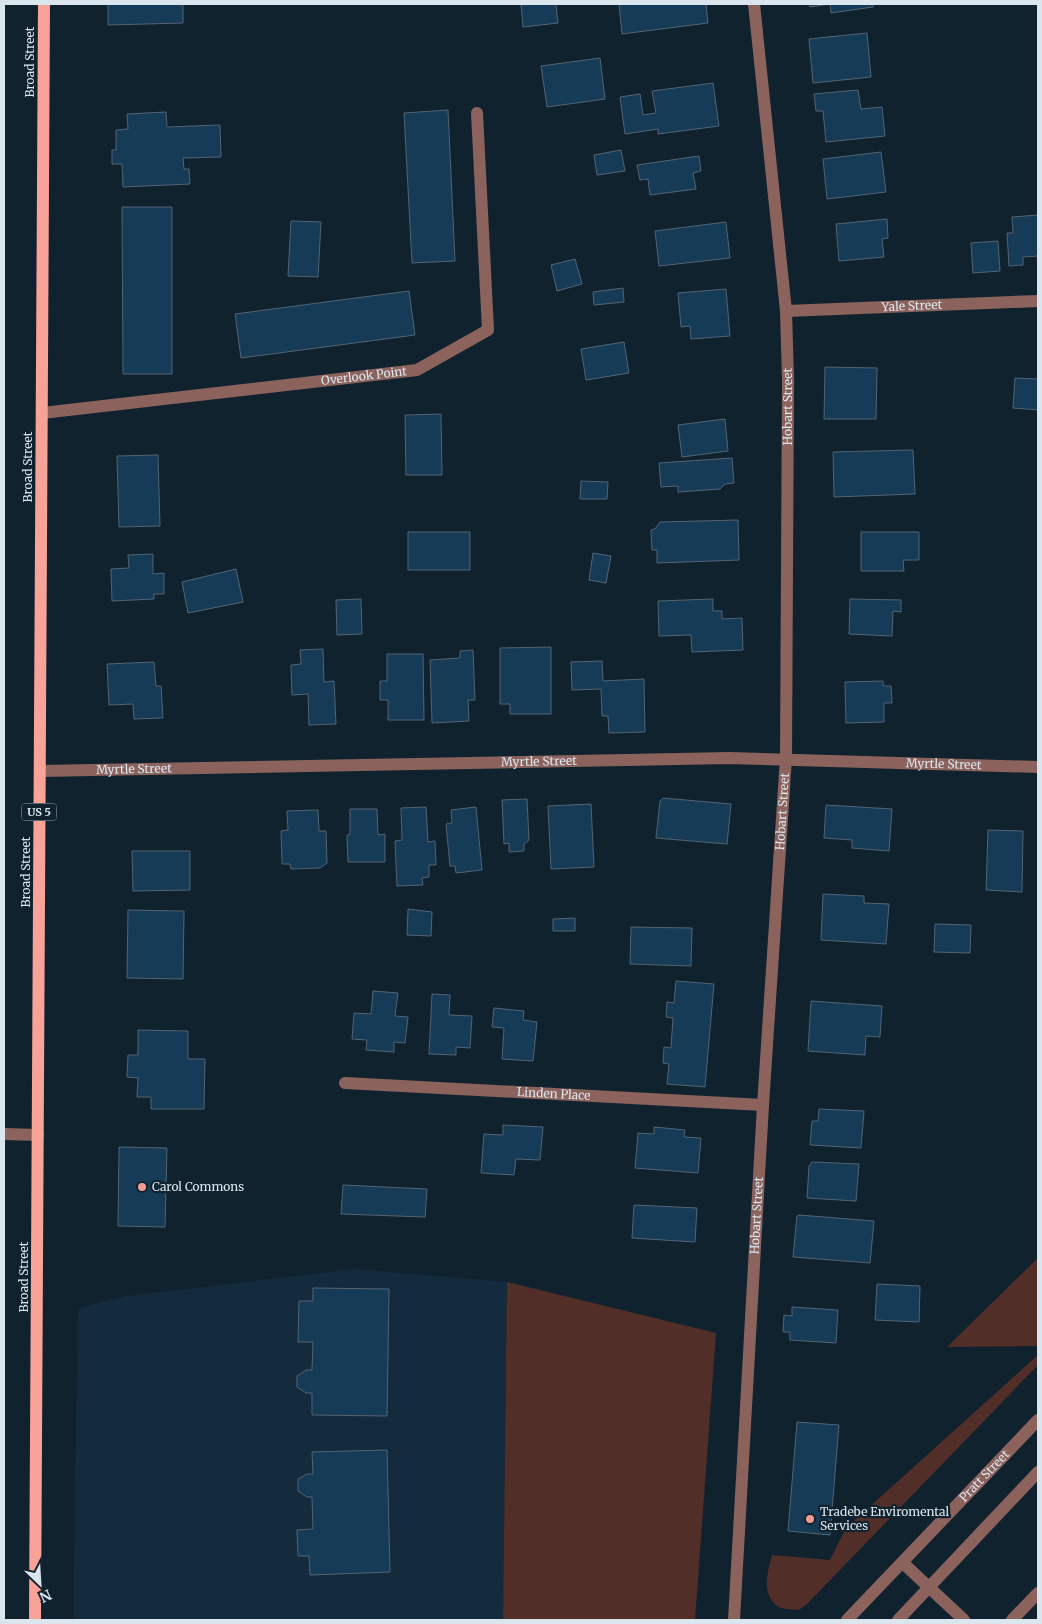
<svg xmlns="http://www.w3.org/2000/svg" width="1042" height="1624" viewBox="0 0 1042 1624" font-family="Merriweather,serif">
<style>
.built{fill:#142b3d}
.green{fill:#522e29}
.building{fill:#163b56;stroke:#526474}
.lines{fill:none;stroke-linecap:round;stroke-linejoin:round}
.minor{stroke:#8b625c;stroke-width:12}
.major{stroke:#f9a298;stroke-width:12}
.poi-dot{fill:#f59c92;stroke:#11222f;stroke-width:2}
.labels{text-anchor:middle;stroke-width:4.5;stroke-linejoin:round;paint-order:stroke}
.shield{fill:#11222f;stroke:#9eaab5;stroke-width:1}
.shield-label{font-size:11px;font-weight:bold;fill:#dae5ee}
.street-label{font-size:12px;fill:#dae5ee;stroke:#11222f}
.poi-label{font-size:12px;fill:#dae5ee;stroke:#11222f;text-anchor:start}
</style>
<rect width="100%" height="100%" fill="#11222f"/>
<path class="built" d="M 354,1269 L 507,1282 L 503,1620 L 73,1620 L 78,1308 L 127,1296 Z"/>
<path class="green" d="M 1038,1258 L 1038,1346 L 947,1347 Z
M 507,1282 L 716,1333 L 695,1620 L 503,1620 Z
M 1038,1355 L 1038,1365 L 807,1604 L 799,1610 C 793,1609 781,1610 776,1605 C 761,1592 768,1571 772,1555 L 830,1560 L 846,1528 Z"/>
<path class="building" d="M 108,4 L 183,4 L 183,23 L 108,25 Z
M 521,4 L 556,4 L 558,23 L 523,27 Z
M 619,4 L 706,4 L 708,23 L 622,34 Z
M 809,4 L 873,4 L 873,7 L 831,13 L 830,4 L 810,7 Z
M 867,33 L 871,77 L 813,83 L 809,39 Z
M 600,58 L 605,99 L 547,107 L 541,66 Z
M 713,83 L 719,126 L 658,134 L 658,129 L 625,134 L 620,97 L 640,94 L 643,115 L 656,113 L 652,91 Z
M 858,90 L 861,109 L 882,107 L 885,136 L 826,142 L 823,111 L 816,111 L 814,94 Z
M 448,110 L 455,261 L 412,263 L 404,113 Z
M 166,112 L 167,127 L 220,125 L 221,157 L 183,158 L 184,169 L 189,169 L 190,184 L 123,187 L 122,164 L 112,164 L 112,150 L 116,150 L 116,130 L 128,129 L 127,114 Z
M 621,150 L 625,171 L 597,175 L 594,155 Z
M 881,152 L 886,192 L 827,199 L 823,159 Z
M 699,156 L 701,171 L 693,173 L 696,189 L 650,195 L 648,179 L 640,180 L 637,165 Z
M 122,207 L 172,207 L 172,374 L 123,374 Z
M 1038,215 L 1038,256 L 1023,257 L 1023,265 L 1009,266 L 1007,233 L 1013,233 L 1012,217 Z
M 887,219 L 888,238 L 882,239 L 884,257 L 839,261 L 836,224 Z
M 291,221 L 321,222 L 318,277 L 288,276 Z
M 726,222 L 730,258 L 659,266 L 655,231 Z
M 998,241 L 1000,271 L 973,273 L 971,243 Z
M 575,259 L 582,284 L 557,291 L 551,265 Z
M 623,288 L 624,302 L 594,305 L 593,292 Z
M 726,289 L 730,336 L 691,339 L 690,326 L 681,327 L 678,293 Z
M 409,291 L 415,335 L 241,358 L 235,314 Z
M 624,342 L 629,373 L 586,380 L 581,349 Z
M 825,367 L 877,368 L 876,419 L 824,419 Z
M 1015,378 L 1038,379 L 1038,410 L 1013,408 Z
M 441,414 L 442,475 L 406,475 L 405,415 Z
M 725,419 L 728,451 L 682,457 L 678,425 Z
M 913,450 L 915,494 L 834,497 L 833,452 Z
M 158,455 L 160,526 L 119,527 L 117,456 Z
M 732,458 L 734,483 L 725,484 L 720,489 L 678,492 L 678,486 L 661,487 L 659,463 Z
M 581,481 L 608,482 L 607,499 L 580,499 Z
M 738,520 L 739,560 L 657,563 L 657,550 L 652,550 L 651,530 L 655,529 L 660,522 Z
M 408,532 L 470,532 L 470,570 L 408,570 Z
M 861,532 L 919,532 L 919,560 L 903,560 L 904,571 L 861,571 Z
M 593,553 L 611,556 L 606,583 L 589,580 Z
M 153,554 L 153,574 L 164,573 L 164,594 L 154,594 L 154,599 L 112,601 L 111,569 L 129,568 L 128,555 Z
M 236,569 L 243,602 L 188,613 L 182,582 Z
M 361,599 L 362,634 L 337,635 L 336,600 Z
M 713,599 L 713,611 L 722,611 L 722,619 L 742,618 L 743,650 L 692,652 L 691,635 L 659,636 L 658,601 Z
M 850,599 L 901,600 L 901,612 L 893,611 L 892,636 L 849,634 Z
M 551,647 L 551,714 L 510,714 L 510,704 L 500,704 L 500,648 Z
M 323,649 L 324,682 L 334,681 L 336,724 L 309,725 L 308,694 L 292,695 L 291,665 L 301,664 L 300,650 Z
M 473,650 L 475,700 L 468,700 L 469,721 L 432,723 L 430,660 L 460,658 L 460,651 Z
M 387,654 L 423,654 L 424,720 L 388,720 L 388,700 L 380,700 L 380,681 L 387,681 Z
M 602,661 L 603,681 L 644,679 L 645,732 L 609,733 L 608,716 L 602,716 L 601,689 L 572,690 L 571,662 Z
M 154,662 L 156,686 L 161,686 L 163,718 L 134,719 L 133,704 L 109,705 L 107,664 Z
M 883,681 L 883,686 L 891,686 L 892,703 L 884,703 L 884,722 L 846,723 L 845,682 Z
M 663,798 L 731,804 L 727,844 L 656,838 L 660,801 Z
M 527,799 L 529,840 L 524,844 L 524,851 L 509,852 L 509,843 L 504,844 L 502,800 Z
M 591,804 L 594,867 L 551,869 L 548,806 Z
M 826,805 L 892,809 L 889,851 L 852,848 L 852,840 L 824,838 Z
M 426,807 L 428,842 L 435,841 L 436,865 L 429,865 L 429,877 L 422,878 L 423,885 L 397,886 L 395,841 L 402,840 L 401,808 Z
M 476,807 L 482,870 L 456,873 L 455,866 L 450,866 L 446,824 L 452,823 L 451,810 Z
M 350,809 L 377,809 L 378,835 L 385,834 L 385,862 L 348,862 L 347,835 L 350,834 Z
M 318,810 L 319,831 L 326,831 L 327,863 L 320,868 L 291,869 L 290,864 L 282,864 L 281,831 L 288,830 L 287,811 Z
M 988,830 L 1023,831 L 1022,892 L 986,890 Z
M 132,851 L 190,851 L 190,890 L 133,891 Z
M 823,894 L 864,896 L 864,903 L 889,904 L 886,944 L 821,940 Z
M 408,909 L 432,912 L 431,936 L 407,935 Z
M 128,910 L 184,911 L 183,979 L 127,978 Z
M 575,918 L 575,931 L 553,931 L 553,919 Z
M 935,924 L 971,925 L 970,953 L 934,952 Z
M 631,927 L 692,928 L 691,966 L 630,964 Z
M 676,981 L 714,984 L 705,1087 L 667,1084 L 669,1064 L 663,1063 L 664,1047 L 671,1048 L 673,1018 L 666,1017 L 667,1002 L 674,1003 Z
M 373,991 L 398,993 L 395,1016 L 408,1017 L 405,1043 L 394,1042 L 394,1052 L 366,1050 L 367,1040 L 352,1039 L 354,1013 L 371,1014 Z
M 432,994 L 450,995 L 449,1015 L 472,1016 L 470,1048 L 456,1047 L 456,1055 L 429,1054 Z
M 811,1001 L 882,1006 L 880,1037 L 866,1036 L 865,1055 L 808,1051 Z
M 494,1008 L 524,1011 L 523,1020 L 537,1022 L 533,1061 L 502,1059 L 504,1028 L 492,1027 Z
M 138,1030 L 188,1031 L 188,1059 L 205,1059 L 204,1109 L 151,1109 L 151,1097 L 137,1097 L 138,1078 L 127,1077 L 128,1055 L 138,1055 Z
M 819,1109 L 864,1111 L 861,1148 L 810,1145 L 812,1121 L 818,1121 Z
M 503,1125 L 543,1127 L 540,1160 L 516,1159 L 514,1175 L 481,1173 L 484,1134 L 503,1135 Z
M 654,1127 L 685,1130 L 684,1137 L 701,1138 L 698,1173 L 635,1168 L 638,1133 L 654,1134 Z
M 119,1147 L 167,1148 L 165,1227 L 118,1226 Z
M 812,1162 L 859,1164 L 856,1201 L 807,1198 L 809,1166 Z
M 343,1185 L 427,1189 L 425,1217 L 341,1214 Z
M 634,1205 L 697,1208 L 695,1242 L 632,1238 Z
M 799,1215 L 874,1221 L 870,1263 L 793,1257 L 797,1216 Z
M 877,1284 L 920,1286 L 919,1322 L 875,1320 Z
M 313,1288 L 389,1289 L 387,1416 L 312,1415 L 312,1393 L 306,1393 L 297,1387 L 297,1376 L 306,1370 L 312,1370 L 313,1342 L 298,1342 L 299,1301 L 313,1301 Z
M 792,1307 L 838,1310 L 836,1343 L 790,1340 L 790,1332 L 783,1332 L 784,1315 L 792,1316 Z
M 797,1422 L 839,1425 L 830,1535 L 788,1531 Z
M 387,1450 L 390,1572 L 310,1575 L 309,1556 L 298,1556 L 297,1530 L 313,1529 L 312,1497 L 307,1497 L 298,1491 L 298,1479 L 307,1474 L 313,1474 L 312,1452 Z"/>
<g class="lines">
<g class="minor">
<path id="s1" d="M 786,311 L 1038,301"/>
<path id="s2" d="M 42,413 L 417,370 L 488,330 L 477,113"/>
<path id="s3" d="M 40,771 L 729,758 L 1038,767"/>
<path id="s4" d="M 345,1083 L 763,1105"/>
<path d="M 4,1134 L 38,1135"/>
<path d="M 903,1563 L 964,1620"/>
<path id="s5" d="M 734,1620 L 763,1105 L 786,758 L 788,380 L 786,311 L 754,4"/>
<path id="s6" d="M 847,1620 L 1038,1420"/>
<path d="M 898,1620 L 1038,1472"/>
<path d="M 1012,1620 L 1038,1593"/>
</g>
<path class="major" d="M 35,1620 L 44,4"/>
</g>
<g class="poi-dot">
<circle cx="142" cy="1187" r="5"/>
<circle cx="810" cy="1519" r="5"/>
</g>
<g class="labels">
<rect class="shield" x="21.5" y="803.5" width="35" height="17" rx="4"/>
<g class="shield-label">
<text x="39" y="816">US 5</text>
</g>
<g class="street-label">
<text transform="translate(30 62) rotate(-90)" y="4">Broad Street</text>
<text dy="4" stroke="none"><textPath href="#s1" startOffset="126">Yale Street</textPath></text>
<text dy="4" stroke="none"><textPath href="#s2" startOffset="324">Overlook Point</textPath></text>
<text dy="4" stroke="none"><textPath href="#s5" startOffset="1215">Hobart Street</textPath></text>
<text transform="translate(28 467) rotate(-90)" y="4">Broad Street</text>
<text dy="4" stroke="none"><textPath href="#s3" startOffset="499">Myrtle Street</textPath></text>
<text dy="4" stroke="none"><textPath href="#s3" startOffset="904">Myrtle Street</textPath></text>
<text dy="4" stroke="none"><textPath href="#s3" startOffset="94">Myrtle Street</textPath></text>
<text dy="4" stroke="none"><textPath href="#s5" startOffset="810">Hobart Street</textPath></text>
<text transform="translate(26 872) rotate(-90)" y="4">Broad Street</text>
<text dy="4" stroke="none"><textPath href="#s4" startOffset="209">Linden Place</textPath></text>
<text dy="4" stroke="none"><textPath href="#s5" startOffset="405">Hobart Street</textPath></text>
<text transform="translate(24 1277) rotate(-90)" y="4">Broad Street</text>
<text dy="4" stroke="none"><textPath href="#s6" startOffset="199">Pratt Street</textPath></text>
</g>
<g class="poi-label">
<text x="152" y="1191">Carol Commons</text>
<text x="820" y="1516">Tradebe Enviromental<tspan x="820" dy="14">Services</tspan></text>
</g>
</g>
<rect width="1042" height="1624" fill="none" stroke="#dae5ee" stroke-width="10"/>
<g transform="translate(40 1584) rotate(155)" stroke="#11222f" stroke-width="4" paint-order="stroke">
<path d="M0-4L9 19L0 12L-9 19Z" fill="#dae5ee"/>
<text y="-8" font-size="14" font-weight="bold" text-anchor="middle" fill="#dae5ee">N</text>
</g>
</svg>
